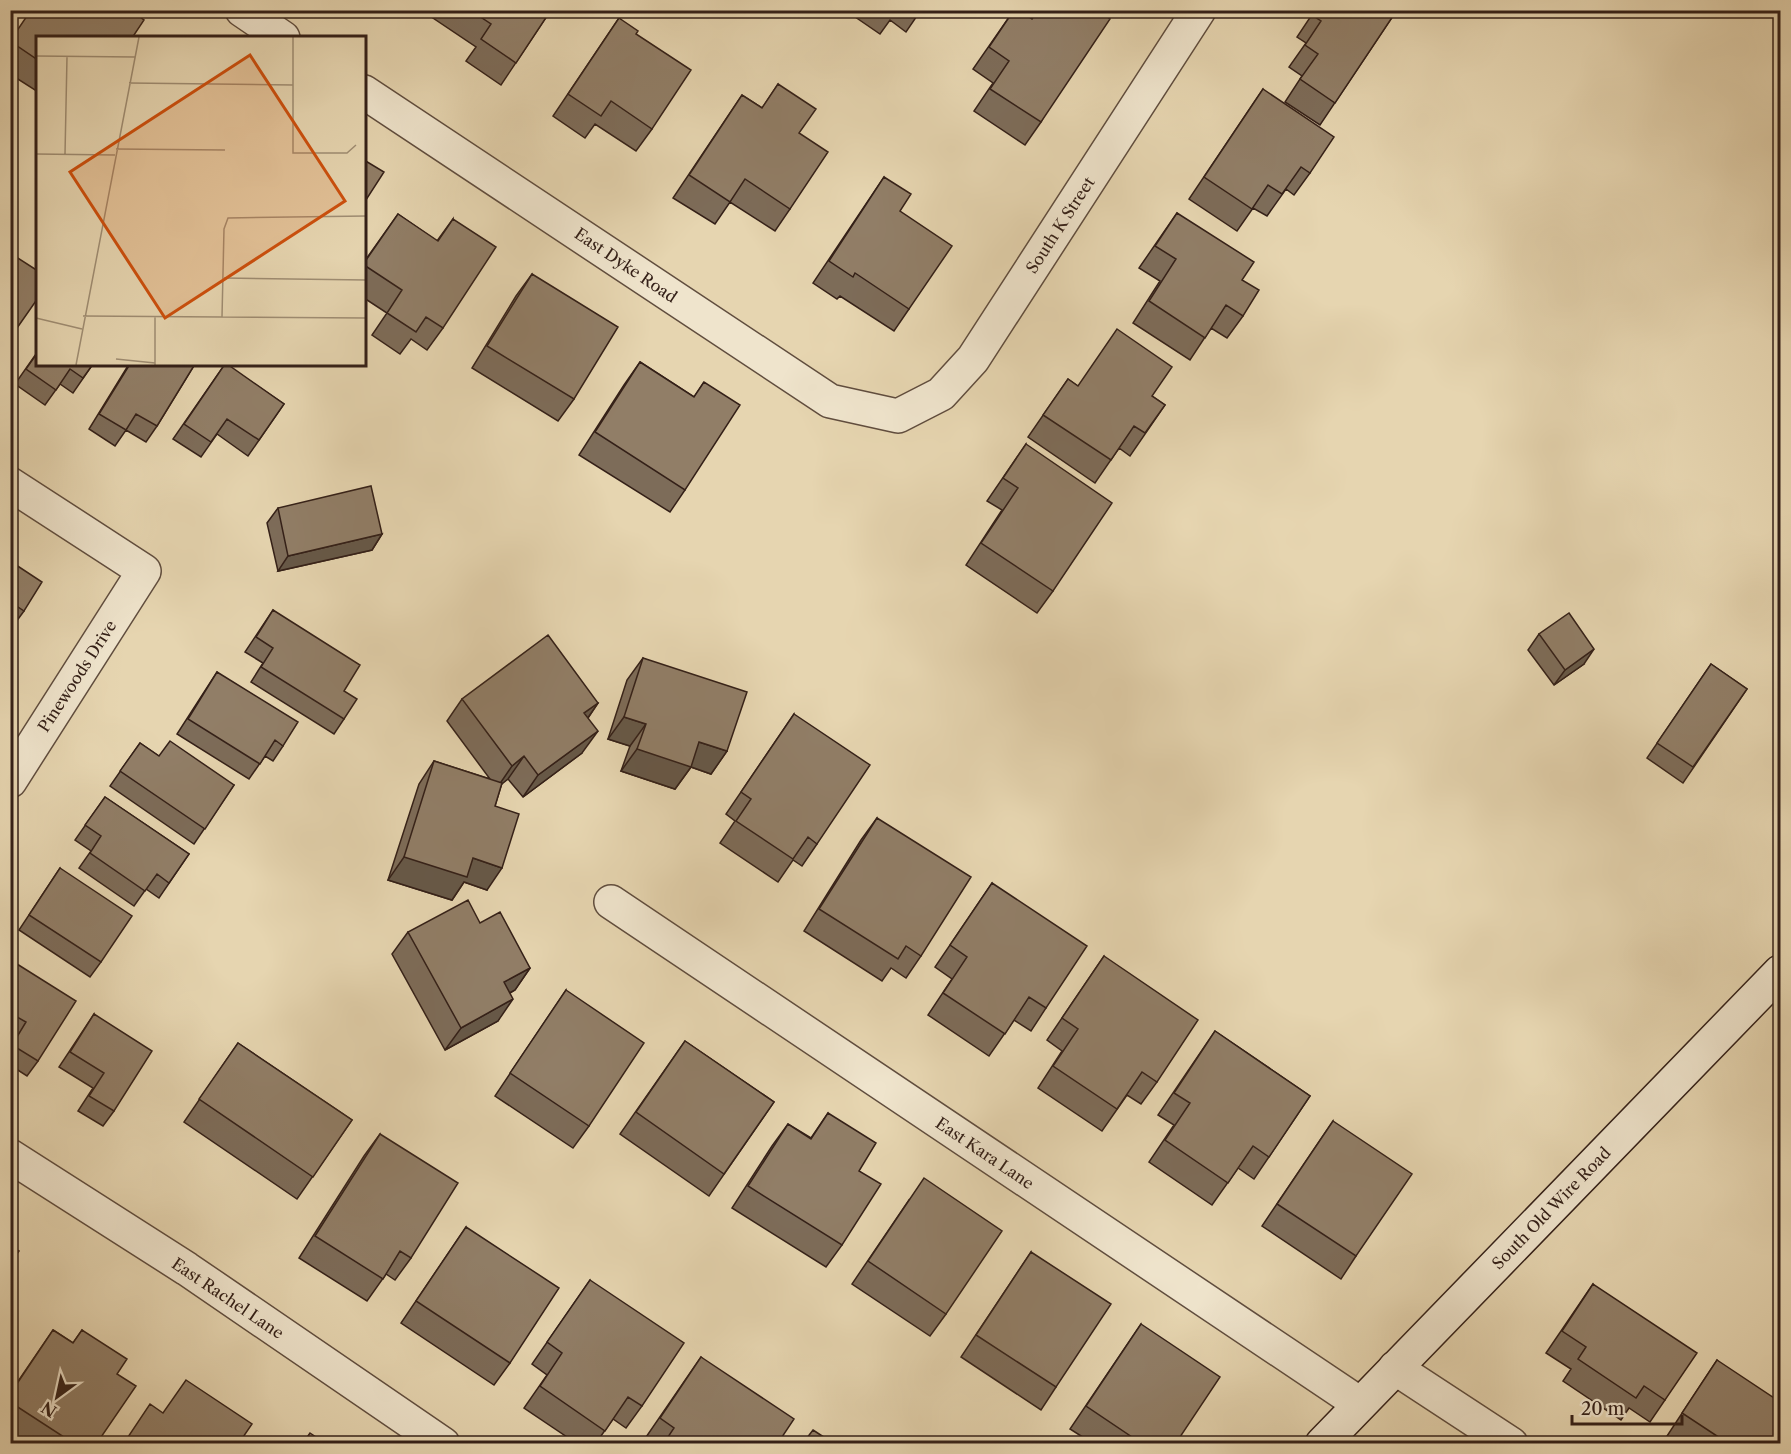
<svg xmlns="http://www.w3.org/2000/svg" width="1791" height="1454" viewBox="0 0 1791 1454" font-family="'Libre Caslon Text',serif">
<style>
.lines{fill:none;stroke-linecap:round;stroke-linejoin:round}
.street-casing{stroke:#604d3e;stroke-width:36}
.secondary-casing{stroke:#342018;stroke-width:36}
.street{stroke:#efe4cc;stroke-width:33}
.secondary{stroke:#efe4cc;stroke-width:33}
.wall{fill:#7d6c59;stroke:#342018;stroke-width:1.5}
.shaded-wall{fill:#665848;stroke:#342018;stroke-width:1.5}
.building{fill:#917e67;stroke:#342018;stroke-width:1.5}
.labels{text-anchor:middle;stroke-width:6;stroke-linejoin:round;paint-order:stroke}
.street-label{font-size:16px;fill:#342018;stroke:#efe4cc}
.inset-road{fill:none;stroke:#9f8d73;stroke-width:1.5}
.view{fill:#cd500e;fill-opacity:0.15;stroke:#cd500e;stroke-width:3}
.inset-edge{fill:none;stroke:#342018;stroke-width:3}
</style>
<rect width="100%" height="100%" fill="#e6d5b0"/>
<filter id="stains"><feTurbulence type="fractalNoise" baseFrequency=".00333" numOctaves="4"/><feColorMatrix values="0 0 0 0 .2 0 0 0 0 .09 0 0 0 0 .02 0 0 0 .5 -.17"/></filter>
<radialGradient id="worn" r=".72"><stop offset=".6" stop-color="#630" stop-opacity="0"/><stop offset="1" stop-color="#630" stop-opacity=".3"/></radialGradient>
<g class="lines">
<defs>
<path id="street" d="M 242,10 L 283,38
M 364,92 L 830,401 L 898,416 L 941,394 L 973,359 L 1199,10
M 10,484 L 144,571 L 10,781
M 611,902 L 1360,1404
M 10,1156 L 187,1269 L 443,1444
M 1395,1368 L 1511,1444"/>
<path id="secondary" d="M 1322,1444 L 1780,972"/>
</defs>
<use href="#street" class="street-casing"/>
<use href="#secondary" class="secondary-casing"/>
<use href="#street" class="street"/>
<use href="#secondary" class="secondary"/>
</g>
<path class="wall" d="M 425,10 L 551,10 L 501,85 L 466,61 L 476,47 L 424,12 Z
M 845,10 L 921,10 L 906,32 L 890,20 L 880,34 Z
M 1014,10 L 1032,19 L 1037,10 L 1097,10 L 1041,122 L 1025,145 L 974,111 L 993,83 L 973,69 Z
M 1315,10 L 1397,10 L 1320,125 L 1285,102 L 1302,76 L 1289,67 L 1306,43 L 1297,37 Z
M 619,18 L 636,34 L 652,129 L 636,151 L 595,124 L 585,138 L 553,116 Z
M 38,38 L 38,92 L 10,74 L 10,40 Z
M 778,84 L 799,133 L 790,209 L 775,231 L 730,202 L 715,224 L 673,198 L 742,95 L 762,108 Z
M 1263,89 L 1310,173 L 1294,195 L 1286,189 L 1267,216 L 1253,208 L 1237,231 L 1189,199 Z
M 884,177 L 900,211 L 909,309 L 894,331 L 840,296 L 837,299 L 813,283 Z
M 1177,213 L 1242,280 L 1243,316 L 1227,338 L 1211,328 L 1190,360 L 1133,323 L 1160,281 L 1139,268 Z
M 398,214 L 437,241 L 453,219 L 443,328 L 427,350 L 411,339 L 400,354 L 372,335 L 387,313 L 364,298 L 364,262 Z
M 532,274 L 574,399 L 558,421 L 472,368 L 516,296 Z
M 38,351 L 93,364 L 73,393 L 60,384 L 45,405 L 15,384 Z
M 640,362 L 694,397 L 704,382 L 685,490 L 670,512 L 579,455 L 624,385 Z
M 129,364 L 195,364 L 157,426 L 146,442 L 126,430 L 115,446 L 89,429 Z
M 225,364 L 284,404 L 248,456 L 217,434 L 201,457 L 173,439 Z
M 1068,379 L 1078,386 L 1152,396 L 1165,405 L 1130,456 L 1119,448 L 1095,483 L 1028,437 Z
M 1026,444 L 1053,591 L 1037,613 L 966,565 L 1002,510 L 987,501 Z
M 278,508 L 382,534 L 372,550 L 278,571 L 267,523 Z
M 10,561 L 24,611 L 13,626 L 10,624 Z
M 273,610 L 344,691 L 344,719 L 334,734 L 251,682 L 263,663 L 245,652 Z
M 1539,634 L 1584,664 L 1554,685 L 1528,650 Z
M 643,658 L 727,751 L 711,774 L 691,767 L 675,789 L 621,771 L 630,746 L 608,739 L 627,680 Z
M 1711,664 L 1747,689 L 1683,783 L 1647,758 Z
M 217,672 L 283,746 L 273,761 L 265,756 L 249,779 L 177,734 Z
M 462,699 L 598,703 L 588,718 L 582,753 L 523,797 L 508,779 L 502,783 L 495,806 L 487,890 L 464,882 L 452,900 L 388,880 L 419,784 L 434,761 L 490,779 L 447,721 Z
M 794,714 L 817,844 L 802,866 L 793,860 L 778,882 L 720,843 L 735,821 L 726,814 Z
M 140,743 L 159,756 L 234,785 L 194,844 L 110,786 Z
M 105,797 L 189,854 L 159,898 L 146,889 L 134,906 L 79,868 L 91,851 L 75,840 Z
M 877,818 L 921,956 L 906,978 L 891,968 L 882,981 L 804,931 L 861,840 Z
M 60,868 L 101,962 L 90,977 L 19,930 Z
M 992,883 L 1046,1008 L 1031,1031 L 1014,1020 L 989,1056 L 928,1015 L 952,979 L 935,967 Z
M 480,923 L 530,968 L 515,990 L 510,993 L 498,1021 L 445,1050 L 392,954 L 408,932 Z
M 1104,956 L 1157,1082 L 1141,1104 L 1127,1095 L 1102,1131 L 1038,1088 L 1062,1051 L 1047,1040 Z
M 17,964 L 38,1061 L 27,1076 L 10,1065 L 10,1045 L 15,1038 L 10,1035 L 10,974 Z
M 566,990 L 589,1126 L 573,1148 L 495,1096 Z
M 94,1014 L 114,1111 L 103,1126 L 78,1111 L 93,1088 L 59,1067 Z
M 1215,1031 L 1310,1096 L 1254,1179 L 1238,1168 L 1212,1205 L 1149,1162 L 1174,1125 L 1158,1115 Z
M 685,1041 L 774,1102 L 709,1196 L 620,1134 Z
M 238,1043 L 352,1120 L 297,1199 L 184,1122 Z
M 828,1113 L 859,1171 L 842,1245 L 826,1267 L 732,1208 L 772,1146 L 788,1124 L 811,1138 Z
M 1333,1121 L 1356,1256 L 1341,1279 L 1262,1226 Z
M 380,1134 L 411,1258 L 395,1280 L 386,1274 L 367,1301 L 299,1258 L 364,1156 Z
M 909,1200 L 946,1314 L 930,1336 L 852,1284 Z
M 466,1227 L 510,1363 L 494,1385 L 401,1323 Z
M 1031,1252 L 1056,1387 L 1041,1410 L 961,1357 Z
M 590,1280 L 642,1406 L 626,1428 L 613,1419 L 596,1443 L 576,1443 L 524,1408 L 547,1375 L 532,1364 Z
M 1593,1284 L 1665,1400 L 1650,1422 L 1629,1408 L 1621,1420 L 1563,1381 L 1571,1369 L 1546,1353 Z
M 1141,1324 L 1176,1443 L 1092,1443 L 1070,1429 Z
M 53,1330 L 73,1343 L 82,1330 L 117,1374 L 97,1443 L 25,1443 L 10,1434 L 10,1393 Z
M 701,1357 L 778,1443 L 649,1443 L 644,1440 Z
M 1717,1360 L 1780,1443 L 1679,1443 L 1667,1436 Z"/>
<path class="shaded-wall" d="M 382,534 L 372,550 L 278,571 L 288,556 Z
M 1594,649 L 1584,664 L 1554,685 L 1565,670 Z
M 598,703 L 583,725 L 584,713 Z
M 624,717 L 646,724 L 630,746 L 608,739 Z
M 598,731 L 582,753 L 523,797 L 538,775 Z
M 699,742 L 727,751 L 711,774 L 691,767 L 675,789 L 621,771 L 637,749 Z
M 524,756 L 508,779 L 497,788 L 512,766 Z
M 404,857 L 473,858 L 502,868 L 487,890 L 464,882 L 452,900 L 388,880 Z
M 530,968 L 515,990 L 488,1004 L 504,982 Z
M 513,999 L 498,1021 L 445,1050 L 461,1028 Z"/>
<path class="building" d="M 31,10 L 130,10 L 144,20 L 132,38 L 38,38 L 38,60 L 10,41 Z
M 470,10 L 551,10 L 516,63 L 481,39 L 491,24 Z
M 1014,10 L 1019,10 L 1032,19 L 1038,10 L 1097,10 L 1110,19 L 1041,122 L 990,89 L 1009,61 L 989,47 Z
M 1315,10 L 1397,10 L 1335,103 L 1300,79 L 1318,54 L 1305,45 L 1321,21 L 1312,15 Z
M 619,18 L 638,31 L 636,34 L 691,70 L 652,129 L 611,101 L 601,116 L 568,94 Z
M 778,84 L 816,109 L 799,133 L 828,152 L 790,209 L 745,179 L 730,202 L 689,175 L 742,95 L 762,108 Z
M 1263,89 L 1334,137 L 1310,173 L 1301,167 L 1282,194 L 1268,185 L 1252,209 L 1204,177 Z
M 364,160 L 384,172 L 364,203 Z
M 884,177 L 911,194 L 900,211 L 952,246 L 909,309 L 855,273 L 853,277 L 829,261 Z
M 1177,213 L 1254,262 L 1242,280 L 1259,290 L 1243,316 L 1226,305 L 1205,338 L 1149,301 L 1176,259 L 1155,246 Z
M 398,214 L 438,241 L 453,219 L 496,247 L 443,328 L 426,317 L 416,332 L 387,313 L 402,290 L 364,265 L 364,263 Z
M 10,253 L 38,271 L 38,298 L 10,338 Z
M 532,274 L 618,327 L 574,399 L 487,346 Z
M 1117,329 L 1172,367 L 1152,396 L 1165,405 L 1145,433 L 1134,426 L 1111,460 L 1043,415 L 1068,379 L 1078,386 Z
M 38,352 L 38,364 L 93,364 L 83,378 L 70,369 L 56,390 L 26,369 Z
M 640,362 L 694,397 L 704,382 L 740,405 L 685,490 L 595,432 Z
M 130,364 L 195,364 L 157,426 L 136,414 L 126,430 L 99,414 Z
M 225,364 L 227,364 L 284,404 L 259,440 L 227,419 L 211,442 L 184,424 Z
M 1026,444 L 1112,503 L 1053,591 L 981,543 L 1018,488 L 1003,478 Z
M 371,486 L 382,534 L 288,556 L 278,508 Z
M 10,561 L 42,582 L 24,611 L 15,605 L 10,612 Z
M 273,610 L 360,665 L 344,691 L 357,699 L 344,719 L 261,667 L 273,648 L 256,637 Z
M 1569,613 L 1594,649 L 1565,670 L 1539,634 Z
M 548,635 L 598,703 L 584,713 L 598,731 L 538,775 L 524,756 L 512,766 L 462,699 Z
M 643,658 L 747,692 L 727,751 L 699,742 L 691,767 L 637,749 L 646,724 L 624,717 Z
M 1711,664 L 1747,689 L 1693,767 L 1657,743 Z
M 217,672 L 298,722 L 283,746 L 275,740 L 260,764 L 188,719 Z
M 794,714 L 870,765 L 817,844 L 808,837 L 793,859 L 736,821 L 751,799 L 741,792 Z
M 170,741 L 234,785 L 205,829 L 120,771 L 140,743 L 159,756 Z
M 434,761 L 502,783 L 495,806 L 519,814 L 502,868 L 473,858 L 467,877 L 404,857 Z
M 105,797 L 189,854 L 169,883 L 157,874 L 145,891 L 90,853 L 101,836 L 85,825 Z
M 877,818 L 971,877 L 921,956 L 906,946 L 898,959 L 819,909 Z
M 60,868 L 132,916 L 101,962 L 29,915 Z
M 992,883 L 1087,946 L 1046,1008 L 1029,997 L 1005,1034 L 943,993 L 967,957 L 950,945 Z
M 468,900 L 480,923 L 500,912 L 530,968 L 504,982 L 513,999 L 461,1028 L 408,932 Z
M 1104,956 L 1198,1020 L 1157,1082 L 1142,1072 L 1117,1109 L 1053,1066 L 1078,1029 L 1062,1018 Z
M 17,964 L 76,1001 L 38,1061 L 12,1045 L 26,1022 L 10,1013 L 10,975 Z
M 566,990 L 644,1043 L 589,1126 L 510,1073 Z
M 94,1014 L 152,1051 L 114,1111 L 89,1096 L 104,1073 L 70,1052 Z
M 1215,1031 L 1310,1096 L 1269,1157 L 1253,1146 L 1228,1183 L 1165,1140 L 1190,1103 L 1174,1093 Z
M 685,1041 L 774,1102 L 724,1174 L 636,1112 Z
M 238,1043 L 352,1120 L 313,1177 L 199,1099 Z
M 828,1113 L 876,1143 L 859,1171 L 881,1184 L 842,1245 L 748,1186 L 788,1124 L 811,1139 Z
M 1333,1121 L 1412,1174 L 1356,1256 L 1277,1204 Z
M 380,1134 L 458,1183 L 411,1258 L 400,1251 L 383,1279 L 315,1236 Z
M 924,1178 L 1002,1231 L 946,1314 L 868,1261 Z
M 466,1227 L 559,1288 L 510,1363 L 416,1301 Z
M 10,1246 L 19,1251 L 10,1264 Z
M 1031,1252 L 1111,1304 L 1056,1387 L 976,1335 Z
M 590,1280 L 684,1343 L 642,1406 L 628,1397 L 605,1431 L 540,1386 L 562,1353 L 547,1342 Z
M 1593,1284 L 1697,1353 L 1665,1400 L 1644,1386 L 1636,1398 L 1578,1359 L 1586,1347 L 1562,1331 Z
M 1141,1324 L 1220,1377 L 1176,1443 L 1141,1443 L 1086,1406 Z
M 53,1330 L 73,1343 L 82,1330 L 127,1359 L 117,1374 L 136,1386 L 97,1443 L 73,1443 L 10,1402 L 10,1394 Z
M 701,1357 L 794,1419 L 778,1443 L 664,1443 L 674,1428 L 660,1418 Z
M 1717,1360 L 1780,1402 L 1780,1443 L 1712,1443 L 1717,1436 L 1682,1413 Z
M 186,1380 L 252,1424 L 239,1443 L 124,1443 L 150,1404 L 163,1413 Z
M 813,1430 L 833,1443 L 803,1443 Z
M 310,1433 L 325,1443 L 303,1443 Z"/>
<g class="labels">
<g class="street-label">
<text transform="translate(1060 225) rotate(-57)" y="6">South K Street</text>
<text transform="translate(626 265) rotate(34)" y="6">East Dyke Road</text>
<text transform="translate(77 676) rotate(-57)" y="6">Pinewoods Drive</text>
<text transform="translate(985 1153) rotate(34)" y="6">East Kara Lane</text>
<text transform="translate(1551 1208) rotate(-46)" y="6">South Old Wire Road</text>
<text transform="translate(228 1298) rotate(34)" y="6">East Rachel Lane</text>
</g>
</g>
<g transform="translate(36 36)">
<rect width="330" height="330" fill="#e6d5b0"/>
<path class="inset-road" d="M 257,1 L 257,117 L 311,117 L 320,109M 0,20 L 99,21M 93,47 L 257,49M 80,113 L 189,114M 0,118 L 79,119M 29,118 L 31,21M 188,242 L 330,244M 47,280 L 330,282M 119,281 L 119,329M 186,281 L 188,193 L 192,182 L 330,180M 0,282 L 46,293M 80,323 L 119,327M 40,329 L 103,1"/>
<path class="view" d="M 214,19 L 309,165 L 129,282 L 34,136 Z"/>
<rect width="330" height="330" class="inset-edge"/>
</g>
<rect width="1791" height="1454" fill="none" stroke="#e6d5b0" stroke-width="36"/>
<rect x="12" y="12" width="1767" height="1430" fill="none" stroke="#342018" stroke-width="3"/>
<rect x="18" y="18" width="1755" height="1418" fill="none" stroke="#342018" stroke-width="1.5"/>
<g transform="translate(57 1397) rotate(213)" stroke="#efe4cc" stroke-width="4.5" paint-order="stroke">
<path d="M0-4.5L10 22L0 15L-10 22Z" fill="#342018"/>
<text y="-9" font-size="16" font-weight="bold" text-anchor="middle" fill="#342018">N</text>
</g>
<path d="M1572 1415v9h110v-9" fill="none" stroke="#342018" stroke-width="3"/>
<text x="1581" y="1415" font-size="18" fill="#342018" stroke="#efe4cc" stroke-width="4.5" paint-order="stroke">20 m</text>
<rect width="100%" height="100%" filter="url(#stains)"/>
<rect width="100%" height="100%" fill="url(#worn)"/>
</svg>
